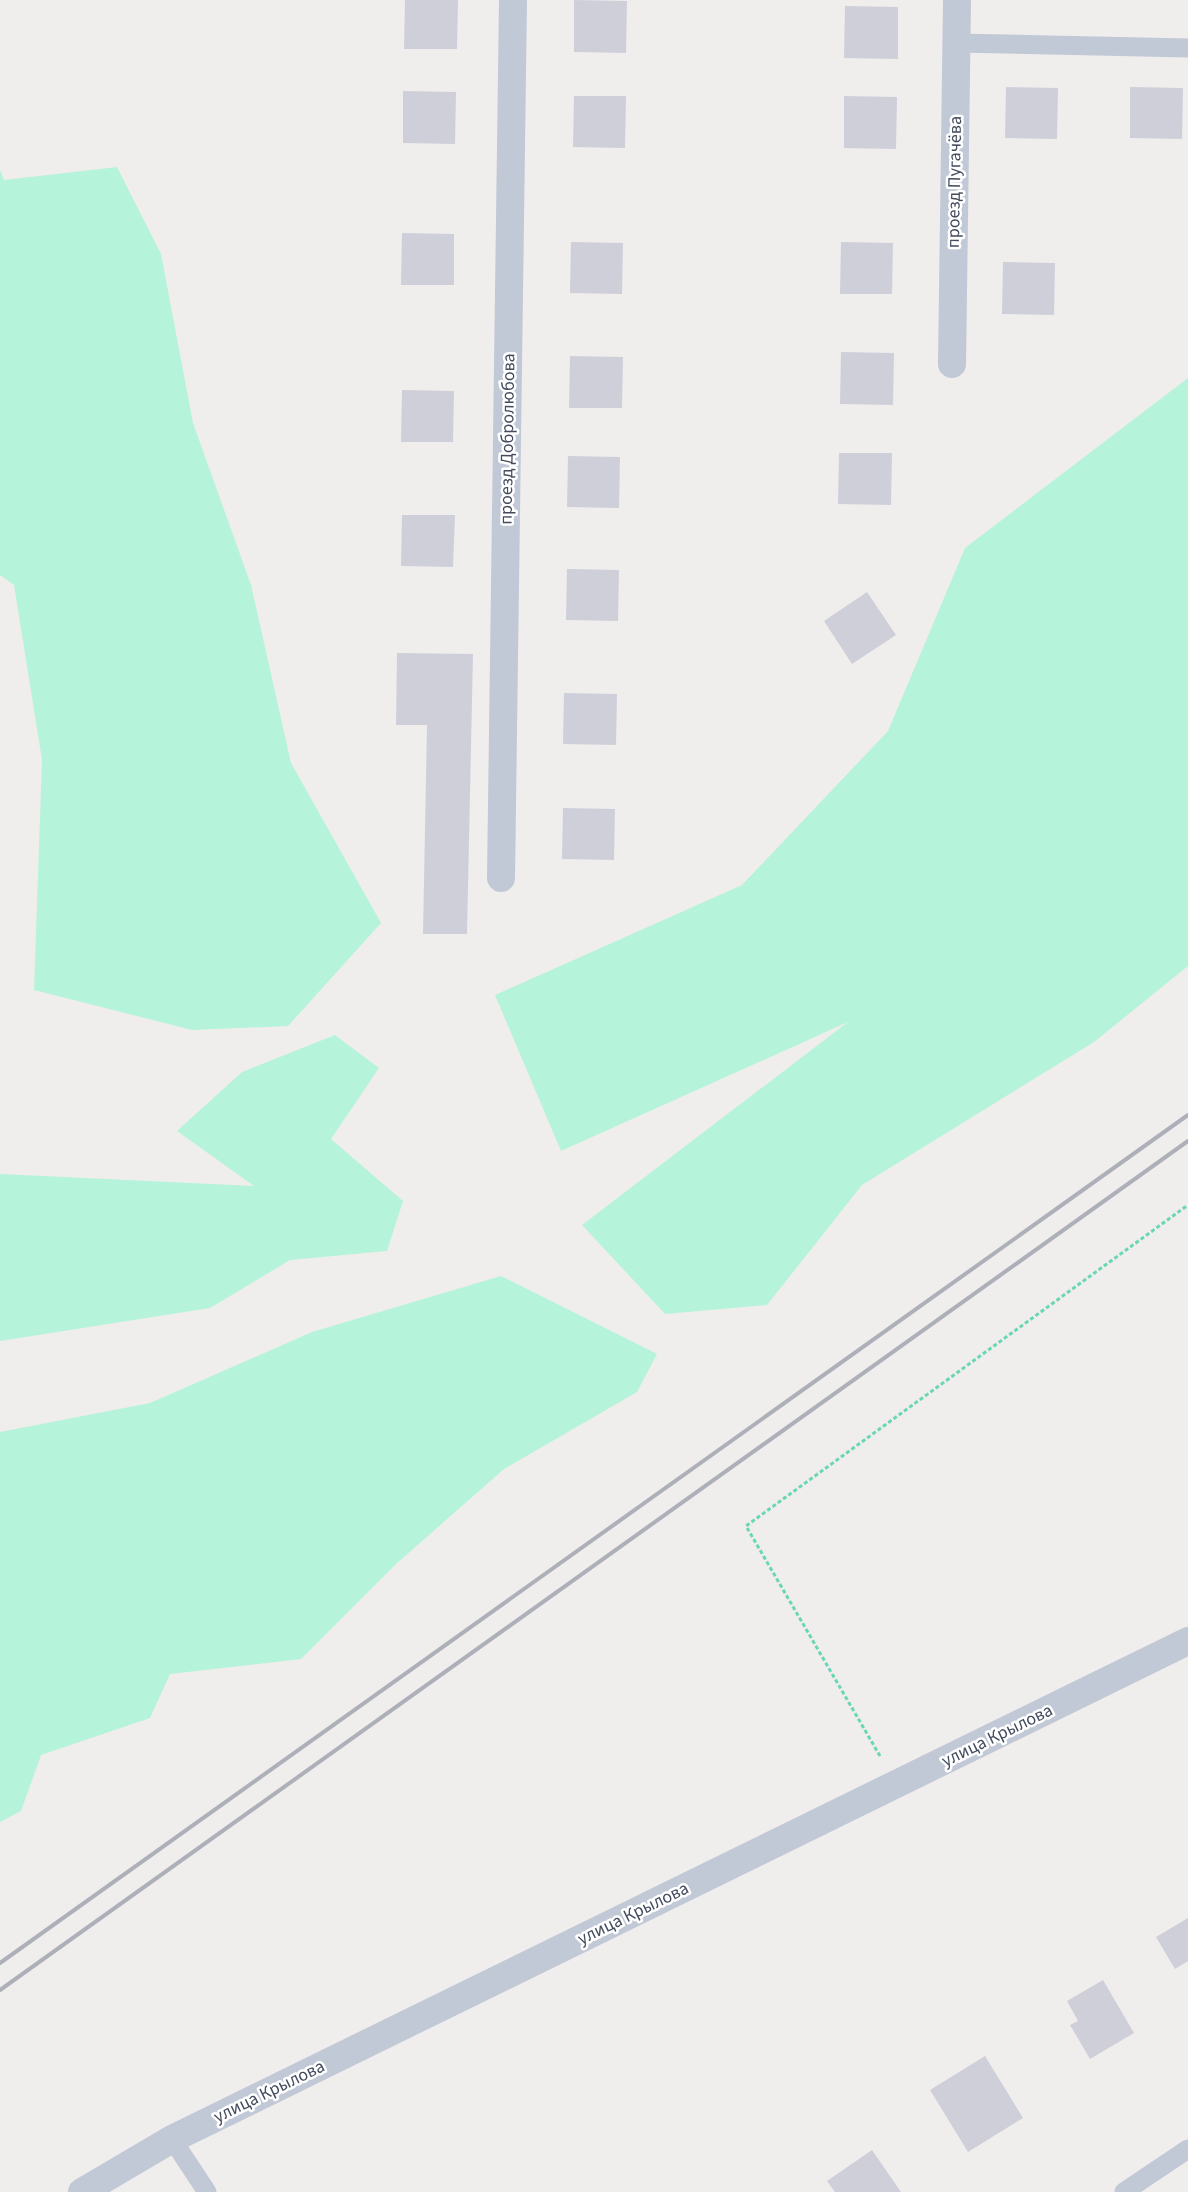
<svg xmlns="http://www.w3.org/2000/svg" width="1188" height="2192" viewBox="0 0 1188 2192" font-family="'Source Sans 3',sans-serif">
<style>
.green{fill:#b5f4da}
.building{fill:#cecfd9}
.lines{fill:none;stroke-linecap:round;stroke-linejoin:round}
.path{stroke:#69d6b6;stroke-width:3;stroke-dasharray:4 2.5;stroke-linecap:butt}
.lane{stroke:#c1c8d6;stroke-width:19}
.street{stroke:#c1c8d6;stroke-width:28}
.rail{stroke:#aeb0b9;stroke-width:4}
.labels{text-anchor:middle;stroke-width:5;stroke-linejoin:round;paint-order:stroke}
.street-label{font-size:18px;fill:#434b5d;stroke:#fff}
</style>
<rect width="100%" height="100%" fill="#f0eded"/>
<path class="green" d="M 117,167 L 161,254 L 193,423 L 251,585 L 291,763 L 381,923 L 288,1026 L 192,1030 L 34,990 L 42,760 L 14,585 L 0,575 L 0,170 L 4,180 Z
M 1188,378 L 1188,966 L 1094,1042 L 862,1185 L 767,1305 L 665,1314 L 582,1225 L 848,1022 L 561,1151 L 495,995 L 742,885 L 888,731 L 965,548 Z
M 335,1035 L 379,1068 L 331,1139 L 403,1201 L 387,1251 L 290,1260 L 210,1308 L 0,1341 L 0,1174 L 254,1186 L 177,1131 L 242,1072 Z
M 501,1276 L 657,1354 L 637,1392 L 504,1469 L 396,1564 L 301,1659 L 170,1674 L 150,1718 L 41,1755 L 21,1811 L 0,1822 L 0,1432 L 150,1403 L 312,1332 Z"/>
<path class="building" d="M 405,0 L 458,0 L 457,49 L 404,49 Z
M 574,0 L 627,1 L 626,53 L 574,52 Z
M 845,6 L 898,7 L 898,59 L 844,58 Z
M 1006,87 L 1058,88 L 1057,139 L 1005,138 Z
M 1130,87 L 1183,88 L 1182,139 L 1130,138 Z
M 403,91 L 456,92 L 455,144 L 403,143 Z
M 574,96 L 626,96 L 625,148 L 573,147 Z
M 844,96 L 897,97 L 896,149 L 844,148 Z
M 402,233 L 454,234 L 454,285 L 401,285 Z
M 571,242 L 623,243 L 622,294 L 570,293 Z
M 841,242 L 893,243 L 892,294 L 840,294 Z
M 1003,262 L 1055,263 L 1054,315 L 1002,314 Z
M 841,352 L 894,353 L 893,405 L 840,404 Z
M 570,356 L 623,357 L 622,408 L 569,408 Z
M 402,390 L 454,391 L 453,442 L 401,442 Z
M 839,453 L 892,453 L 891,505 L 838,504 Z
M 568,456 L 620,457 L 619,508 L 567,507 Z
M 402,515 L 455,515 L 453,567 L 401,566 Z
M 567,569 L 619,570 L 618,621 L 566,620 Z
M 867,592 L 896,635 L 852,664 L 824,621 Z
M 397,653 L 473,654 L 467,934 L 423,934 L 427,725 L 396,725 Z
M 564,693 L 617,694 L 616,745 L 563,744 Z
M 563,808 L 615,809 L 614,860 L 562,859 Z
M 1188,1918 L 1188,1961 L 1175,1969 L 1156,1937 Z
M 1103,1980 L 1134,2033 L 1090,2059 L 1070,2025 L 1078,2021 L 1067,2001 Z
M 985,2056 L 1023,2118 L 968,2152 L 930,2090 Z
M 872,2150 L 901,2192 L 835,2192 L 827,2181 Z"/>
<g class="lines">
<path class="path" d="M 880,1756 L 746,1526 L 1188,1205"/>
<path class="lane" d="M 956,43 L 1188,48
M 172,2139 L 207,2192
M 1124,2192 L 1188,2149"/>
<path class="street" d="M 952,364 L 957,0
M 501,878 L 513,0
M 82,2192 L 172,2139 L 1188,1641"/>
<path class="rail" d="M 0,1963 L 1188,1115
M 0,1990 L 1188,1141"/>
</g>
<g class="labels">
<g class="street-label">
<text transform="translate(954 182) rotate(-89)" y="6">проезд Пугачёва</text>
<text transform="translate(507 439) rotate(-89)" y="6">проезд Добролюбова</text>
<text transform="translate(997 1735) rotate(-26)" y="6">улица Крылова</text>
<text transform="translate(633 1913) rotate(-26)" y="6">улица Крылова</text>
<text transform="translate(269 2091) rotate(-26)" y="6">улица Крылова</text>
</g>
</g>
</svg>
